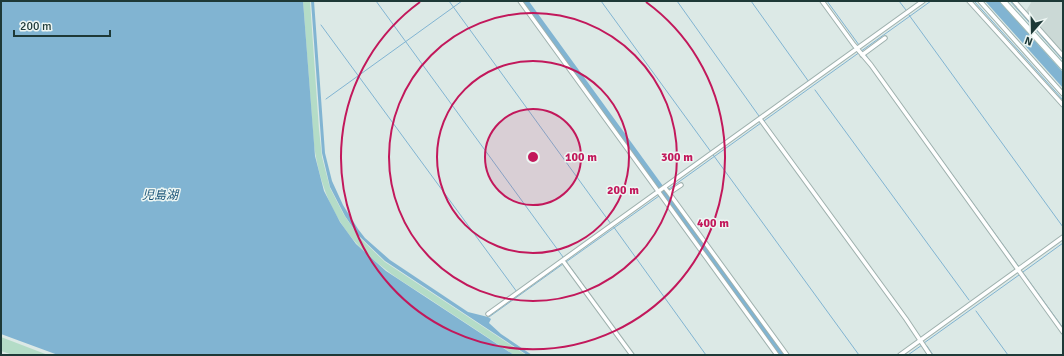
<svg xmlns="http://www.w3.org/2000/svg" width="1064" height="356" viewBox="0 0 1064 356" font-family="Signika,'Noto Sans JP',sans-serif">
<style>
.built{fill:#cbd9d6}
.green{fill:#b4dcc7}
.water{fill:#81b4d2}
.lines{fill:none;stroke-linecap:round;stroke-linejoin:round}
.stream{stroke:#81b4d2;stroke-width:1}
.river{stroke:#81b4d2;stroke-width:6}
.minor-casing{stroke:#9fb1ae;stroke-width:5.5}
.secondary-casing{stroke:#9bb6b2;stroke-width:7}
.minor{stroke:#fff;stroke-width:3.5}
.secondary{stroke:#fff;stroke-width:5}
.ring{fill:none;stroke:#c2185b;stroke-width:2}
.labels{text-anchor:middle;stroke-width:3;stroke-linejoin:round;paint-order:stroke}
.water-label{font-size:12px;font-style:italic;fill:#165276;stroke:#edf6f3}
.centre{fill:#c2185b;stroke:#edf6f3;stroke-width:2}
.ring-label{font-size:12px;text-anchor:middle;font-weight:bold;fill:#c2185b;stroke:#edf6f3;stroke-width:3;stroke-linejoin:round;paint-order:stroke}
</style>
<rect width="100%" height="100%" fill="#dce9e6"/>
<path class="built" d="M 1032,1 L 1063,1 L 1063,53 L 1026,11 Z"/>
<path class="green" d="M 303,1 L 310,1 L 319,130 L 322,157 L 330,188 L 344,215 L 359,237 L 385,262 L 526,355 L 514,355 C 485,335 455,316 425,296 C 410,286 394,277 380,265 C 340,234 321,195 314,145 Z
M 1,337 L 48,355 L 13,355 L 1,351 Z"/>
<path class="water" d="M 1,1 L 303,1 L 315,156 L 324,191 L 340,222 L 356,244 L 386,271 L 514,355 L 58,355 L 1,334 Z
M 311,1 L 314,1 L 325,153 L 332,181 L 343,205 L 358,229 L 365,238 L 390,260 L 468,312 L 488,317 L 491,319 L 489,323 L 501,334 L 532,355 L 527,355 L 385,261 L 358,235 L 345,216 L 330,187 L 322,153 Z
M 985,1 L 999,1 L 1061,70 L 1063,72 L 1063,88 Z"/>
<g class="lines">
<path class="stream" d="M 376,1 L 563,257
M 449,1 L 611,224
M 601,1 L 859,355
M 677,1 L 759,116
M 751,1 L 809,82
M 827,1 L 859,45
M 899,1 L 906,10
M 974,1 L 1063,100
M 1010,1 L 1063,60
M 909,15 L 1063,227
M 321,25 L 517,292
M 865,54 L 1019,267
M 815,90 L 969,300
M 326,99 L 462,1
M 763,120 L 803,175
M 669,189 L 931,1
M 613,226 L 706,355
M 565,260 L 634,355
M 566,262 L 659,196
M 1021,270 L 1063,328
M 1023,272 L 1063,243
M 976,311 L 1008,355
M 489,317 L 563,264
M 917,333 L 925,344
M 924,343 L 1019,275
M 927,346 L 933,355
M 908,355 L 922,345"/>
<path class="river" d="M 525,1 L 782,355"/>
<defs>
<path id="minor" d="M 520,1 L 777,355
M 822,1 L 854,45 L 871,65 L 1063,332
M 969,1 L 1063,105
M 980,1 L 1063,94
M 1014,1 L 1063,56
M 862,55 L 885,38
M 760,119 L 906,319 L 930,355
M 665,188 L 669,193 L 681,185
M 669,193 L 787,355
M 563,261 L 632,355
M 488,314 L 923,1
M 900,355 L 1063,237"/>
<path id="secondary" d="M 1003,1 L 1063,67"/>
</defs>
<use href="#minor" class="minor-casing"/>
<use href="#secondary" class="secondary-casing"/>
<use href="#minor" class="minor"/>
<use href="#secondary" class="secondary"/>
</g>
<circle cx="533" cy="157" r="48" fill="#c2185b" fill-opacity=".12"/>
<g class="ring">
<circle cx="533" cy="157" r="48"/>
<circle cx="533" cy="157" r="96"/>
<circle cx="533" cy="157" r="144"/>
<path d="M646 2A192 192 0 1 1 420 2"/>
</g>
<g class="labels">
<g class="water-label">
<text x="160" y="199">児島湖</text>
</g>
</g>
<circle cx="533" cy="157" r="6" class="centre"/>
<g class="ring-label">
<text x="581" y="161">100 m</text>
<text x="677" y="161">300 m</text>
<text x="623" y="194">200 m</text>
<text x="713" y="227">400 m</text>
</g>
<rect width="1064" height="356" fill="none" stroke="#1e3937" stroke-width="4"/>
<g transform="translate(1032 32) rotate(200)" stroke="#edf6f3" stroke-width="3" paint-order="stroke">
<path d="M0-3L7 15L0 10L-7 15Z" fill="#1e3937"/>
<text y="-6" font-size="11" font-weight="bold" text-anchor="middle" fill="#1e3937">N</text>
</g>
<path d="M14 30v6h96v-6" fill="none" stroke="#1e3937" stroke-width="2"/>
<text x="20" y="30" font-size="12" fill="#1e3937" stroke="#edf6f3" stroke-width="3" paint-order="stroke">200 m</text>
</svg>
